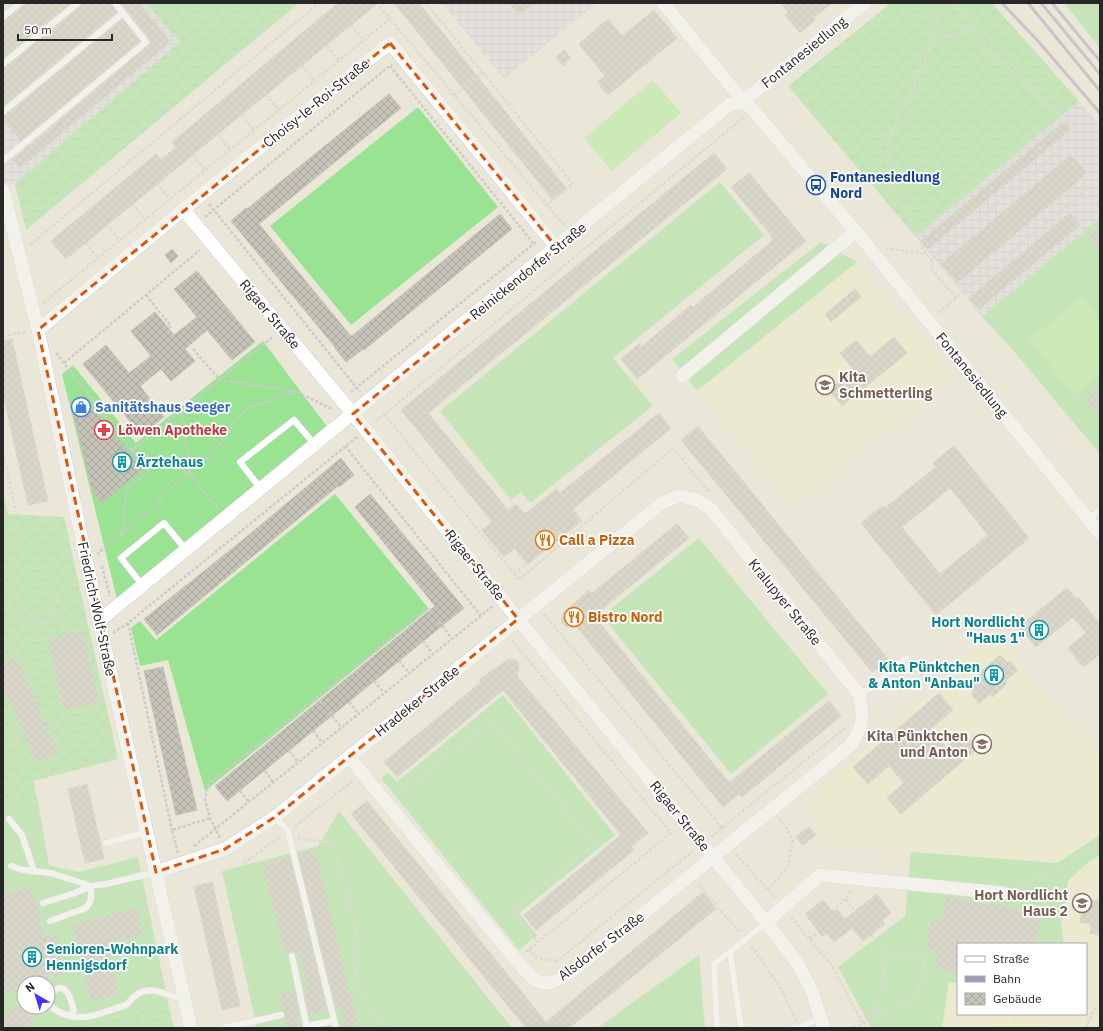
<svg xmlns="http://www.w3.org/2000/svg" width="1103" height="1031" viewBox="0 0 1103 1031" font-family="'IBM Plex Sans',sans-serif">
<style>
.industrial{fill:url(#industrial-grid)}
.education{fill:#edeac6}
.grass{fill:#99e393;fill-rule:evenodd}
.forest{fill:url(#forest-crowns)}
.sand{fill:url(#sand-dots)}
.pitch{fill:#abea8e}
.building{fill:url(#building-cross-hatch);stroke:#c5c3b2;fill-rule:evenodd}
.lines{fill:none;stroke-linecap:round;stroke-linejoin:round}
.service-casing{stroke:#cfcde1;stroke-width:7}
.minor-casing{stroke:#cfcde1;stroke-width:14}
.path{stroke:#cbcbcb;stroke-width:2.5;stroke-dasharray:3 2;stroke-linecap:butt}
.service{stroke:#fff;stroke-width:6}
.minor{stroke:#fff;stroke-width:13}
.rail{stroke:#9e9bb2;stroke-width:3}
.marked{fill:none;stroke:#de560d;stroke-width:3;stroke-dasharray:8 5;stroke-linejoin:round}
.labels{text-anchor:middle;stroke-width:3.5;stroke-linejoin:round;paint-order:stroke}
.street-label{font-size:14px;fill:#272727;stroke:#fff}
.transit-label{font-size:14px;font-weight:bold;fill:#164399;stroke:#fff;text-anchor:start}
.education-label{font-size:14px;font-weight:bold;fill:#785e54;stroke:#fff;text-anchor:end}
.shop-label{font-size:14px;font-weight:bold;fill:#366cbe;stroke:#fff;text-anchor:start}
.health-label{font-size:14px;font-weight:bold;fill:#be3a42;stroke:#fff;text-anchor:start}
.culture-label{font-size:14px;font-weight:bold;fill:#0d838f;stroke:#fff;text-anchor:start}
.food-label{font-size:14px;font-weight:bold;fill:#c56008;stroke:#fff;text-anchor:start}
</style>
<defs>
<pattern id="industrial-grid" width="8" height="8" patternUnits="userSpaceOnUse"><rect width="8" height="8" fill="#ded9e2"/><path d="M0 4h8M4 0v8" fill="none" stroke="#bebac2"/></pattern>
<pattern id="forest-crowns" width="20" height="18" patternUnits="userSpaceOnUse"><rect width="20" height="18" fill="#99e393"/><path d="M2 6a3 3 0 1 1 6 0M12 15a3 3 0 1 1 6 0" fill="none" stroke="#84c37f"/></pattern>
<pattern id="sand-dots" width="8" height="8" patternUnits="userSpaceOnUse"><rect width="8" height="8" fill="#ebf1b9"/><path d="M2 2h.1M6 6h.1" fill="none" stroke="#cacf9f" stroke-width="1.8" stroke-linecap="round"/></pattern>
<pattern id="building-cross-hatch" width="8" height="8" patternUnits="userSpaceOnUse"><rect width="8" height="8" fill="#c5c3b8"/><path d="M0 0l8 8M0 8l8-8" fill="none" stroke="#a9a89e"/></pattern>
</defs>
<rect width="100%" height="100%" fill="#eae7d8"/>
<path class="industrial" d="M 3,3 L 146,3 L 180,42 L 15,183 L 3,186 Z
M 442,3 L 597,3 L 504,79 Z
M 1079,101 L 1100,125 L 1100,218 L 982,317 L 916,237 Z"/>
<path class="education" d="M 857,262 L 953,378 L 792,507 L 697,391 Z
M 992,631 L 1079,734 L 1082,732 L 1100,754 L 1100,835 L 1057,863 L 830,846 L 806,807 L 849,763 L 940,686 L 935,679 Z
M 1100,855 L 1100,1028 L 942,1028 L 949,982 L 958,983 L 958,1014 L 1024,1014 L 1041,1017 L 1042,1014 L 1086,1014 L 1086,944 L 1064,944 L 1061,926 L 1068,881 L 1085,865 Z"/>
<path class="grass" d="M 1064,3 L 1100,3 L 1100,48 Z
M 418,107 L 498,207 L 351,325 L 270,226 Z
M 720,182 L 764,235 L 613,358 L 653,406 L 530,503 L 521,492 L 511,500 L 440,411 Z
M 1100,218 L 1100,454 L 1012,349 L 982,317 Z
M 821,242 L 857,262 L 697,391 L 672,359 Z
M 263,341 L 328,428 L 117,599 L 62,374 L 73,365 L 136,443 Z
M 335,494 L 429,609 L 205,791 L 168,660 L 140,666 L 131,628 L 140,621 L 156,640 Z
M 699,538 L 828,694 L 731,774 L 602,616 Z
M 503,695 L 615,835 L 519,913 L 537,935 L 519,950 L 381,778 L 388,772 L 397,782 Z
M 38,802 L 49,865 L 78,872 L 138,857 L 168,1002 L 68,1028 L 3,1028 L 3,804 ZM 24,983 L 48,983 L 48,1007 L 24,1007 Z
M 339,811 L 512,1028 L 257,1028 L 222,871 L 318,846 Z
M 1100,835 L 1100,855 L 1085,865 L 1068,881 L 1061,926 L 1064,944 L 958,944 L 958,983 L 949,982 L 942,1028 L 871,1028 L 838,967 L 905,916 L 911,852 L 1057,863 Z
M 699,955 L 705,1028 L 597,1028 Z"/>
<path class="forest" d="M 146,3 L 299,3 L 26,230 L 15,183 L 180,42 Z
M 891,3 L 992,3 L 1079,101 L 916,237 L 788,86 Z
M 3,492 L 8,514 L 64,517 L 118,759 L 33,781 L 38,802 L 3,804 Z
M 168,1002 L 174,1028 L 68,1028 Z"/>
<path class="sand" d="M 995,1017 L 1047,1025 L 1047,1028 L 994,1028 Z"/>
<path class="pitch" d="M 653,80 L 681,113 L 612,171 L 584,138 Z
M 1083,297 L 1100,318 L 1100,374 L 1074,395 L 1029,340 Z"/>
<path class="building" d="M 24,3 L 71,3 L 3,58 L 3,21 L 23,6 Z
M 82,3 L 111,3 L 117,12 L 3,106 L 3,68 L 6,67 L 81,6 Z
M 121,3 L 139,3 L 170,42 L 20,168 L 13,160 L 150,44 L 150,39 Z
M 338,3 L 378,3 L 66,259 L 51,241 L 156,154 L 161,160 L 176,147 L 172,142 Z
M 394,3 L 419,3 L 566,188 L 552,199 Z
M 509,3 L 534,3 L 519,15 Z
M 780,3 L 832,3 L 813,18 L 815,20 L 800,33 L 785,15 L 788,12 Z
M 654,10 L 677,38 L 608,95 L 597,82 L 605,76 L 579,44 L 608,19 L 622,36 Z
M 122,19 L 140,41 L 21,141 L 3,119 L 3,116 L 6,115 Z
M 564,50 L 571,58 L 563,66 L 556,57 Z
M 389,94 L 401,108 L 259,224 L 350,335 L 352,336 L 500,214 L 512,229 L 364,350 L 363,349 L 346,362 L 334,347 L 335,347 L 231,221 L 246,208 L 247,209 Z
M 1065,121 L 1071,129 L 928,249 L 921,241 Z
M 714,153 L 727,169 L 428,413 L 508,510 L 516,504 L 525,514 L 556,489 L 560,493 L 659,413 L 671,428 L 573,509 L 582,521 L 528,564 L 515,548 L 504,557 L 482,530 L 492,522 L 401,410 Z
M 1071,155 L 1087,173 L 957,283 L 941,264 Z
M 749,173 L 806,241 L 637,379 L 621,359 L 639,344 L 641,347 L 691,305 L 693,307 L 772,241 L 771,240 L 773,238 L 731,187 Z
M 1070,213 L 1080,225 L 979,309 L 969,298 Z
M 1100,226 L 1100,251 L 1087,236 Z
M 172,249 L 178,256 L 171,263 L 165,255 Z
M 197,271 L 255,342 L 232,360 L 207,330 L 185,349 L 195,361 L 171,381 L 161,369 L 140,386 L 164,417 L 141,435 L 83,364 L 106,345 L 129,373 L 151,356 L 131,331 L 155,312 L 174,335 L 197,317 L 174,289 Z
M 855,289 L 861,297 L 831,322 L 825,314 Z
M 894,337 L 907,353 L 842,406 L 829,390 L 854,370 L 840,353 L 856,340 L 870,357 Z
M 12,339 L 48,501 L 28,505 L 3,394 L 3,341 Z
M 1100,388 L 1100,416 L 1086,400 Z
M 81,395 L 143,469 L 102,503 L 92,490 L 71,403 Z
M 698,426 L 888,659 L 872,672 L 681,440 Z
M 954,446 L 1029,538 L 936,615 L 861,523 L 882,506 L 885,508 L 936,467 L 933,463 ZM 950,488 L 988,535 L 940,574 L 902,527 Z
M 341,458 L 354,475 L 339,487 L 338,486 L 157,635 L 144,619 L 238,544 Z
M 370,494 L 464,608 L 227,801 L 215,786 L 435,606 L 355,507 Z
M 677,524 L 689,538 L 594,616 L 726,779 L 730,782 L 829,701 L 841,716 L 742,797 L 739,794 L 723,807 L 577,627 L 567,627 L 562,623 L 561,620 L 564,612 L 589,590 L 592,593 Z
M 1067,588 L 1076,598 L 1078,597 L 1100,624 L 1100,654 L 1085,666 L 1084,665 L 1082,666 L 1068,648 L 1086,633 L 1073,617 L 1036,647 L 1019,627 Z
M 82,631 L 99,702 L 64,710 L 48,639 Z
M 1000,655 L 1008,663 L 1010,661 L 1018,670 L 1005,681 L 1007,684 L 993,697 L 990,694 L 979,704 L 971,694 L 974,692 L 967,684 Z
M 16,657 L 58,753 L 37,763 L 3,685 L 3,663 Z
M 509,659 L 516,660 L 518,663 L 519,669 L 517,676 L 648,833 L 631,847 L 634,850 L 536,930 L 524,915 L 621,835 L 503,690 L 397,777 L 384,762 L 481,682 L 479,680 Z
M 163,667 L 197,810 L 176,815 L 144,671 Z
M 939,693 L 953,710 L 931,729 L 946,747 L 963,732 L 977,749 L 901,814 L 887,798 L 904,783 L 889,766 L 868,784 L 853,767 Z
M 87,784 L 104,859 L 85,863 L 68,789 Z
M 367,801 L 546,1022 L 703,892 L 716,909 L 569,1028 L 526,1028 L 351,814 Z
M 809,827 L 816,835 L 803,845 L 796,837 Z
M 315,850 L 358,1028 L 345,1028 L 340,1008 L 336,1009 L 298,855 Z
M 290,857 L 327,1011 L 309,1016 L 304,990 L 308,989 L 298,949 L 285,952 L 262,863 Z
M 212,882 L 240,1006 L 222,1010 L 194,886 Z
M 32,888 L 44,937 L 57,934 L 65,973 L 62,977 L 57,978 L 49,973 L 45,982 L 24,983 L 24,987 L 7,992 L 6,989 L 3,990 L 3,956 L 6,955 L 3,943 L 3,894 Z
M 877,894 L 891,913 L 882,920 L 885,924 L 863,941 L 852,928 L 834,942 L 826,933 L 822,936 L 805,914 L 823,900 L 833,912 L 837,909 L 845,919 Z
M 946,897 L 1041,913 L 1035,944 L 958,944 L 958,973 L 934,968 L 937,951 L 926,949 L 931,921 L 942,923 Z
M 1084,899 L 1100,901 L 1100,935 L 1090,933 L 1091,924 L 1080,922 Z
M 136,908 L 143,935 L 106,945 L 118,994 L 91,1001 L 72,925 Z
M 295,992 L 300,1018 L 297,1019 L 299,1028 L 287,1028 L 284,1018 L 285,1014 L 283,1011 L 280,995 Z
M 13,1005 L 34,1017 L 28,1028 L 3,1028 L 3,1022 Z"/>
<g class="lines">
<defs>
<path id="service" d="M 3,17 L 20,3
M 3,64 L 78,3
M 3,112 L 123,13
M 3,161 L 146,42 L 115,3
M 261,489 L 240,462 L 294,420 L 315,445
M 1088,520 L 1100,510
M 143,586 L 121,558 L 164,523 L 186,550
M 859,694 L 871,688 L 906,658
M 275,817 L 288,831 L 336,1028
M 9,819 L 22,835 L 34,871
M 106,843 L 147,832
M 11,866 L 23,870 L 51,873 L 91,886 L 106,884 L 156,872
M 43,903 L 75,893 L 91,886 L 91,900 L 86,908 L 50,921
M 730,952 L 741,1028
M 292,956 L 307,1028
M 48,1000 C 48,996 50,995 53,992 C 66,979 71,1001 74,1010 L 70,1016
M 48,1001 C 50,1007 54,1009 59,1012 C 83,1024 102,1012 126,1005 C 130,1002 131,998 135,996 C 150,983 169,997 184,999
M 306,1026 L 334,1021
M 223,1028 L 281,1015
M 717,1028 L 714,964 L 745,940 L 766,922
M 792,1028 L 800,1027 L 821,1018"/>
<path id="minor" d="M 663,3 L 743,101 L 753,110 L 868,246 L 1100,534
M 3,190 L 38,330 L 99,621 L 191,1028
M 183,209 L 353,414 L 518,619 L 766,922 L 798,964 L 812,991 L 824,1028
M 38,330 L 201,195 L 390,43 L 557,248
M 682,376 L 855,232
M 99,621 L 729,105 L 743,101 L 865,3
M 156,872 L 225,849 L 275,817 L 662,503 L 679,496 L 697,500 L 711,509 L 859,694 C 864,718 864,724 851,745 L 569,974 C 540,991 536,983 516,960 L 349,757
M 766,922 L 820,875 L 1003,893"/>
</defs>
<use href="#service" class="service-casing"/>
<use href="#minor" class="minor-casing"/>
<path class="path" d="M 384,3 L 380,7 L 390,19
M 426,3 L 573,184 L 547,205
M 351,25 L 364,41
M 932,41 L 973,28
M 327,46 L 339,61
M 302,66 L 315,81
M 390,66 L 534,244
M 266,95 L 279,110
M 454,96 L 482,72
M 242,115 L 254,130
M 218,135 L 230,150
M 193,155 L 205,170
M 157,184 L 169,199
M 132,204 L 145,219
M 209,204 L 360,392
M 1067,207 L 1100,202
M 205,217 L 392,64
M 107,225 L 120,240
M 86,243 L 98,258
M 30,245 L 319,3
M 886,248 L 926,254
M 932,261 L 926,254 L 896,193 L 885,184 L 887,177 L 888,142 L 901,110 L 909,98 L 932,41 L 939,3
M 146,295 L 171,326 L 169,328
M 956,298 L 931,269 L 932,259 L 1076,137 L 1072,122 L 1057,113 L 1036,96 L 1010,62 L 991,56 L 956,3
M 43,303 L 390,19 L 564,225
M 938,313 L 1095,182
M 3,336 L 27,332
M 193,349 L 220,380 L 294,391
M 56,353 L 132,450 L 274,336
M 64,363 L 200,250
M 351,392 L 536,242
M 181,410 L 190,473 L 217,509
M 384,414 L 519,580 L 673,448 L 709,492
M 375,422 L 744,117
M 345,446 L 481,616
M 132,450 L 190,473
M 3,452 L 16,512
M 122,534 L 127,489 L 150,471 L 132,450
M 99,555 L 98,553 L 153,508 L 166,492 L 210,456 L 245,409 L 295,391 L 330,408 L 333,407
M 102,566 L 110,596
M 514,574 L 526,564 L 517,553 L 518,552
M 7,608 L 37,625 L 68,619
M 544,614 L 722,828
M 439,622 L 452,639
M 128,623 L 172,830
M 38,625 L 59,600
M 113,633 L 128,623 L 357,437
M 512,640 L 671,833 L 526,952
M 423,641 L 433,654
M 399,661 L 409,673
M 374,681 L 384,693
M 316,697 L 322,704
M 349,702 L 359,714
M 329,712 L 341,727
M 313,731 L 323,743
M 289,751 L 298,762
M 265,771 L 273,782
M 240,791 L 249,802
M 397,795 L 492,722 L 594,844 L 499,920
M 295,826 L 354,780
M 711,837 L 845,728
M 220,838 L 210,818 L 205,800 L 208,785 L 427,609 L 432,614
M 298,838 L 309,840 L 333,842 L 357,936 L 353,960 L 359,991 L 382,1025 L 391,1028
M 194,846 L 493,606
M 178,853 L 172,830 L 210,818
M 736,854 L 775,898
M 244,863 L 281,836
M 698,884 L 740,933
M 1014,888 L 1067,865 L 1100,845
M 768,890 L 787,868 L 793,840 L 787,829 L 779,818
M 846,899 L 858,915
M 512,910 L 538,942
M 832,911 L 846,899 L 851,889
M 791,917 L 832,966 L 863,1024 L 918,996 L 925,957 L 886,953 L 878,1008 L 863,1024 L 851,1028
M 850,921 L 857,913
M 871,935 L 886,953
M 810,939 L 819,932
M 751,946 L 781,988 L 796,1020
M 529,949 L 537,958 L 557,961 L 693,851
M 1087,1028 L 1087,1024 L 1094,1009 L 1100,1007"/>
<use href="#service" class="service"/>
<use href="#minor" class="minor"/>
<path class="rail" d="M 1002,3 L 1038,41 L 1100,113
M 1028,3 L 1100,91
M 1041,3 L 1100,74
M 1052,3 L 1100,61"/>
</g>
<path d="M0 0H1103V1031H0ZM 390,43 L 557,248 L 353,414 L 518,619 L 275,817 L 225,849 L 156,872 L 38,330 Z" fill="#eae7d8" fill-opacity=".55" fill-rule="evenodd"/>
<path class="marked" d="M 390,43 L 557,248 L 353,414 L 518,619 L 275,817 L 225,849 L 156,872 L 38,330 Z"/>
<defs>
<symbol id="bus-ring" viewBox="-11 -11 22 22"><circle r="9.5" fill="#fff" stroke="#1a4fb4" stroke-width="1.5"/><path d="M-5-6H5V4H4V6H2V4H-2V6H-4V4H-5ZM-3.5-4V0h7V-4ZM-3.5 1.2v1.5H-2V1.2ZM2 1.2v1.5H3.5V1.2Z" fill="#1a4fb4"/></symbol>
<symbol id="school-ring" viewBox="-11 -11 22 22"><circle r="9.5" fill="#fff" stroke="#8d6e63" stroke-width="1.5"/><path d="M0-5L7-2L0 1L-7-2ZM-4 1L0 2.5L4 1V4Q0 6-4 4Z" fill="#8d6e63"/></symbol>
<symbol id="shop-ring" viewBox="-11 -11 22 22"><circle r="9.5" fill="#fff" stroke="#3f7fe0" stroke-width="1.5"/><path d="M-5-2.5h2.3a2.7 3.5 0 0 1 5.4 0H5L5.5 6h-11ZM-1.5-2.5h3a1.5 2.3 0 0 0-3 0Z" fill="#3f7fe0"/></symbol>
<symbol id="pharmacy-ring" viewBox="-11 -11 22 22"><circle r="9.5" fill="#fff" stroke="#e0444e" stroke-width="1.5"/><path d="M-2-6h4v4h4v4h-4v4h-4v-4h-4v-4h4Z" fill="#e0444e"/></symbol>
<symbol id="building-ring" viewBox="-11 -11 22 22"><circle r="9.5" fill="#fff" stroke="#0f9aa8" stroke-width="1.5"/><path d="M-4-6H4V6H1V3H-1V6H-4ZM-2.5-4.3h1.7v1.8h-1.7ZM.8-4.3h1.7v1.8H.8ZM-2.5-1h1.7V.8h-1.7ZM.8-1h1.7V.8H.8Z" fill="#0f9aa8"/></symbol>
<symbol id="restaurant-ring" viewBox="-11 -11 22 22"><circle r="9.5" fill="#fff" stroke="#e8710a" stroke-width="1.5"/><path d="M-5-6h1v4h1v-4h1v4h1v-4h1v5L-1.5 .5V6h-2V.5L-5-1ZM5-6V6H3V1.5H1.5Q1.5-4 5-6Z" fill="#e8710a"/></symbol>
</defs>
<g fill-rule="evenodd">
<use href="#bus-ring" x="805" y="174" width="22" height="22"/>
<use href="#school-ring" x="814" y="374" width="22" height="22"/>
<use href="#shop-ring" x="70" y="396" width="22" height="22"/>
<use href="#pharmacy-ring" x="93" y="419" width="22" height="22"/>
<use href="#building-ring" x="111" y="451" width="22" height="22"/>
<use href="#restaurant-ring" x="534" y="529" width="22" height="22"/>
<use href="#restaurant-ring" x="563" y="606" width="22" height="22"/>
<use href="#building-ring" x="1028" y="619" width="22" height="22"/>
<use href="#building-ring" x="983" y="664" width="22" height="22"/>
<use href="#school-ring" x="971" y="733" width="22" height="22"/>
<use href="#school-ring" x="1071" y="892" width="22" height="22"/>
<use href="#building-ring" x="21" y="946" width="22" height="22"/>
</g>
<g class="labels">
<g class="street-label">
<text transform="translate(804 52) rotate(-39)" y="5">Fontanesiedlung</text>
<text transform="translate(316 103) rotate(-39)" y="5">Choisy-le-Roi-Straße</text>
<text transform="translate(528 271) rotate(-39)" y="5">Reinickendorfer Straße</text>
<text transform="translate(270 314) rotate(50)" y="5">Rigaer Straße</text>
<text transform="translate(972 375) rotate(51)" y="5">Fontanesiedlung</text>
<text transform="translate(475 565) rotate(51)" y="5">Rigaer Straße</text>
<text transform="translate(785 602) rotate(51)" y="5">Kralupyer Straße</text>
<text transform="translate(97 609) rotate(78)" y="5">Friedrich-Wolf-Straße</text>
<text transform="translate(417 701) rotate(-39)" y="5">Hradeker Straße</text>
<text transform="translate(680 816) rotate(51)" y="5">Rigaer Straße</text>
<text transform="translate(601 946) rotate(-37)" y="5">Alsdorfer Straße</text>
</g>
<g class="transit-label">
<text x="830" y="182">Fontanesiedlung<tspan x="830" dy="16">Nord</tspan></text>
</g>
<g class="education-label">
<text x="839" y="382" text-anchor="start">Kita<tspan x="839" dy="16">Schmetterling</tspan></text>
<text x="968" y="741">Kita Pünktchen<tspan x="968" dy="16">und Anton</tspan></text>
<text x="1068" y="900">Hort Nordlicht<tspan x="1068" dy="16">Haus 2</tspan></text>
</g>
<g class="shop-label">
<text x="95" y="412">Sanitätshaus Seeger</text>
</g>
<g class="health-label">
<text x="118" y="435">Löwen Apotheke</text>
</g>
<g class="culture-label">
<text x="136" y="467">Ärztehaus</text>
<text x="1025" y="627" text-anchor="end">Hort Nordlicht<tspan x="1025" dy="16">"Haus 1"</tspan></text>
<text x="980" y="672" text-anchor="end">Kita Pünktchen<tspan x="980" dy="16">&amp; Anton "Anbau"</tspan></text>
<text x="46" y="954">Senioren-Wohnpark<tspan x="46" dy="16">Hennigsdorf</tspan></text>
</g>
<g class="food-label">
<text x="559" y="545">Call a Pizza</text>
<text x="588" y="622">Bistro Nord</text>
</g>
</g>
<rect width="1103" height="1031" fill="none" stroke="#272727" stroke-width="8"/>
<rect x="957" y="943" width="130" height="72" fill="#ffffff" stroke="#a9a9a9"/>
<rect x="965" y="956" width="20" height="6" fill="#ffffff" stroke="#a9a9a9"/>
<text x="993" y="963" font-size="12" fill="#272727">Straße</text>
<rect x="965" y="976" width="20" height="6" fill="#9e9bb2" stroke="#a9a9a9"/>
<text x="993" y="983" font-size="12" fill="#272727">Bahn</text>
<rect x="965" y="993" width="20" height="12" fill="url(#building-cross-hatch)" stroke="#a9a9a9"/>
<text x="993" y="1003" font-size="12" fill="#272727">Gebäude</text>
<g transform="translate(36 995) rotate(322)"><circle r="19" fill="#ffffff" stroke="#a9a9a9"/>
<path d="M0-3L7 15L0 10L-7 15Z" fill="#4233fc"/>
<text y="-6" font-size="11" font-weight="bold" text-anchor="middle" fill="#272727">N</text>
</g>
<path d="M18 34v6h94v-6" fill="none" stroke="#272727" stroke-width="2"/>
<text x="24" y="34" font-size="12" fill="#272727" stroke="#ffffff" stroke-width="3" paint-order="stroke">50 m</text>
</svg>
